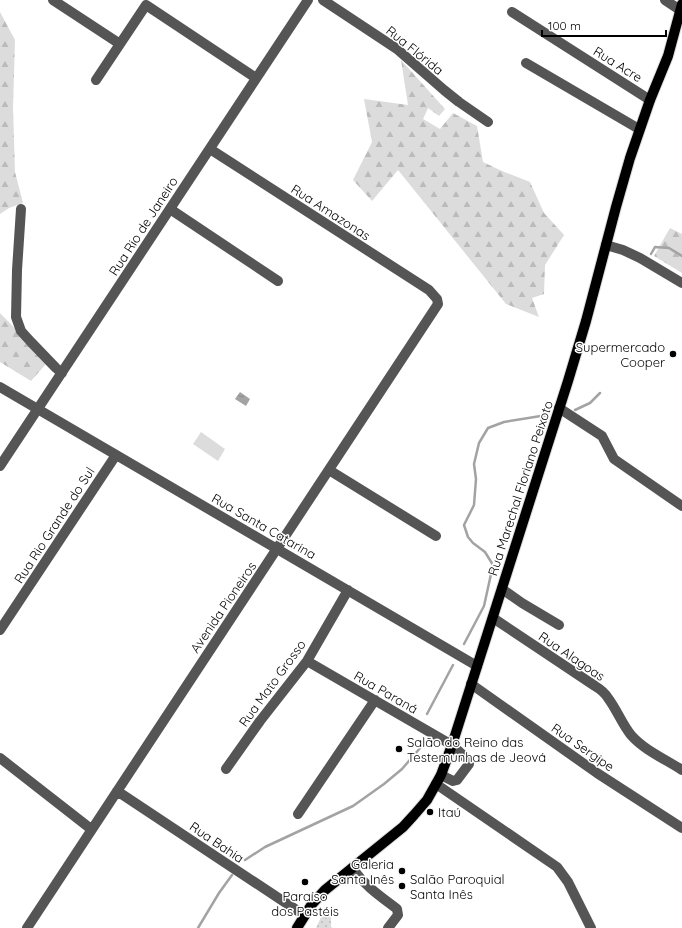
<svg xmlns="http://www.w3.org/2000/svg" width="682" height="928" viewBox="0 0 682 928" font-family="Quicksand,sans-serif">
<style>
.grass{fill:url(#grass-dots)}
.forest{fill:url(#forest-firs)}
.pitch{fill:#dcdcdc}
.water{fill:url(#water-ripples)}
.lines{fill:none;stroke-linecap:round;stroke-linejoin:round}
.stream{stroke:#a3a3a3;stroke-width:2.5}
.major-casing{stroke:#dbdbdb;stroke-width:12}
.minor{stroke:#555;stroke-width:10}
.major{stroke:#000;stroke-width:10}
.poi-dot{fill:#000;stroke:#fff;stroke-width:1.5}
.labels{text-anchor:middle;stroke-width:3;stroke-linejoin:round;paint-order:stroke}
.street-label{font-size:13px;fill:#000;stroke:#fff}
.poi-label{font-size:13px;fill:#000;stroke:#fff;text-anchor:start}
</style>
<defs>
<pattern id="grass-dots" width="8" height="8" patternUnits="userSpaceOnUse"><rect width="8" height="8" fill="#dcdcdc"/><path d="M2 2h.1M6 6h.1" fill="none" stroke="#bbb" stroke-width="1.8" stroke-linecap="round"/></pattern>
<pattern id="forest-firs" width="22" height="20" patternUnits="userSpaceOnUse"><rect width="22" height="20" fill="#dcdcdc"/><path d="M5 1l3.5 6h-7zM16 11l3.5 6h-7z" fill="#bbb"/></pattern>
<pattern id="water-ripples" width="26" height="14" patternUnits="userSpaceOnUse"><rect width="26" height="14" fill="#a3a3a3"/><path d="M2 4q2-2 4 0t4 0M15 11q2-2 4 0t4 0" fill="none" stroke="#8b8b8b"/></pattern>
</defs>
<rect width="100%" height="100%" fill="#fff"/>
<path class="grass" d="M 324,913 L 331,917 L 331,927 L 333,928 L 316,928 L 322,915 Z"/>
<path class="forest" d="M 0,12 L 15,40 L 13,108 L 15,172 L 23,203 L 9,208 L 0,214 Z
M 401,60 L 445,109 L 439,116 L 428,108 L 423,119 L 440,129 L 453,113 L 477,126 L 483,162 L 502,171 L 530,182 L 544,213 L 564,235 L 545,265 L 544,294 L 532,298 L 539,317 L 506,304 L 398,170 L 372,201 L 353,180 L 372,142 L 364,99 L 408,105 Z
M 670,228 L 682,234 L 682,273 L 654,256 Z
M 0,313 L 29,343 L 46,364 L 31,381 L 0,362 Z"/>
<path class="pitch" d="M 201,432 L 225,449 L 218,461 L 193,444 Z"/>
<path class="water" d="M 240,392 L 250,399 L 246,406 L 235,399 Z"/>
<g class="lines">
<path class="stream" d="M 651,254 L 655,247 L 669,248 L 682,256
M 575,410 L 590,403 L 600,393
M 464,644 L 484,606 L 493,565 L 485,552 L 473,543 L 468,537 L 464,525 L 474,505 L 476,479 L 474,464 L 479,443 L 488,428 L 504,422 L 547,415
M 427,714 L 453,665
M 245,860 L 265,847 L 353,806 L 384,784 L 402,769 L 427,740
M 198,928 L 219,893 L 232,875"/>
<defs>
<path id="major" d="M 297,928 L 312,904 L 325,890 L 403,827 L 414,815 L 427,800 L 436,784 L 441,775 L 452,745 L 568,381 L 586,321 L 616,207 L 630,158 L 650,100 L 668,56 L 682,4"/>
</defs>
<use href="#major" class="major-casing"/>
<path class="minor" d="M 53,0 L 120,44
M 323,0 L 397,49 L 444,90 L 459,102 L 488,122
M 665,0 L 680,10
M 512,12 L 650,100
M 526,63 L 639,129
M 96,80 L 146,5 L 256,78
M 21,209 L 17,270 L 16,317 L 21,331 L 31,342 L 56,368 L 62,373
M 170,209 L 278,281
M 606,245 L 623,250 L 640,258 L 682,283
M 0,387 L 477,666
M 559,408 L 602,436 L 614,459 L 682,506
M 0,466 L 308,0
M 329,470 L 436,536
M 502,589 L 522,603 L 559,625
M 493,618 L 595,686 C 600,689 605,693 608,698 C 617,710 622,724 631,735 C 644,750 665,759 682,770
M 0,630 L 116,455
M 307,661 L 452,745 L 468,760 L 469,764 L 457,780 L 453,781 L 441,775
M 471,684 L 597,773 L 682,828
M 0,758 L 91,829
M 226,769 L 260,721 L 307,661 L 348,590
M 436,784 L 557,867 L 568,882 L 591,928
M 117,791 L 304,915
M 298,814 L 375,700
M 352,868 C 365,886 380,896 397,909 L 398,915 L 388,928
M 27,928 L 438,304 L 437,299 L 429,290 L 210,149"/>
<use href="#major" class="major"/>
</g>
<g class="poi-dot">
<circle cx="673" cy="354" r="4"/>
<circle cx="399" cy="749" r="4"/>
<circle cx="430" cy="812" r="4"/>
<circle cx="402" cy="871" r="4"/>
<circle cx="305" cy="882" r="4"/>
<circle cx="402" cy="886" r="4"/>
</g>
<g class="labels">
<g class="street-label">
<text transform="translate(415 50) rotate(39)" y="5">Rua Flórida</text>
<text transform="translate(618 64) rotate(32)" y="5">Rua Acre</text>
<text transform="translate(331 212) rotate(33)" y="5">Rua Amazonas</text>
<text transform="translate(143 226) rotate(-57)" y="5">Rua Rio de Janeiro</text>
<text transform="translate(520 488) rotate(-72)" y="5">Rua Marechal Floriano Peixoto</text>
<text transform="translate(54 525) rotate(-57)" y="5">Rua Rio Grande do Sul</text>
<text transform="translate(264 526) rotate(30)" y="5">Rua Santa Catarina</text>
<text transform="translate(223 607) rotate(-56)" y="5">Avenida Pioneiros</text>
<text transform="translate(572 656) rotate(34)" y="5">Rua Alagoas</text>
<text transform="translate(272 683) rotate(-54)" y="5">Rua Mato Grosso</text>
<text transform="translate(386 692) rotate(30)" y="5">Rua Paraná</text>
<text transform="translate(583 747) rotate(35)" y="5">Rua Sergipe</text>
<text transform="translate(217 842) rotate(34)" y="5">Rua Bahia</text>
</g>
<g class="poi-label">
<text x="665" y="352" text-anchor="end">Supermercado<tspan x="665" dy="15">Cooper</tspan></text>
<text x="407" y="747">Salão do Reino das<tspan x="407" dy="15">Testemunhas de Jeová</tspan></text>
<text x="438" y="817">Itaú</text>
<text x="394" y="869" text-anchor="end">Galeria<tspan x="394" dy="15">Santa Inês</tspan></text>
<text x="410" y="884">Salão Paroquial<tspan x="410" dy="15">Santa Inês</tspan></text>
<text x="305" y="901" text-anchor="middle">Paraíso<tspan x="305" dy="15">dos Pastéis</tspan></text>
</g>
</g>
<path d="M542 30v6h124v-6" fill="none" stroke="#000000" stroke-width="2"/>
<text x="548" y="30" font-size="12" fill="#000000" stroke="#ffffff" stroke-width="3" paint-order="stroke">100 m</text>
</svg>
